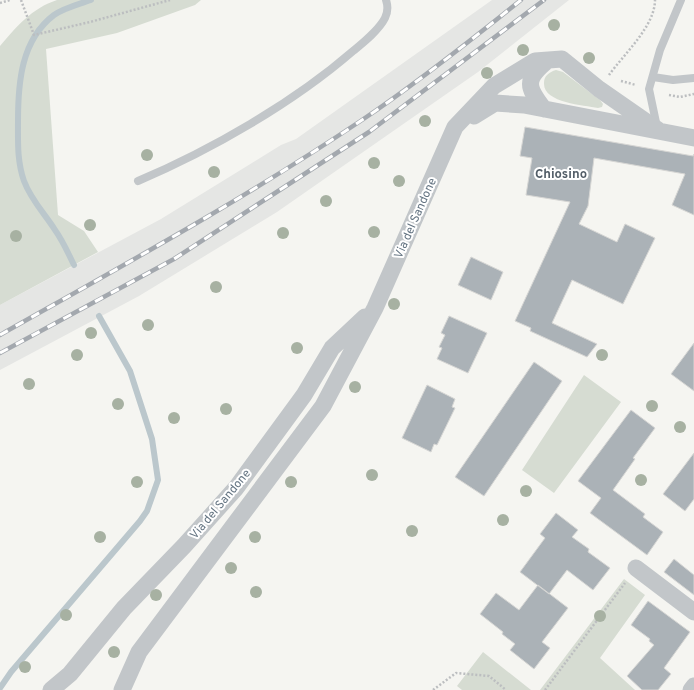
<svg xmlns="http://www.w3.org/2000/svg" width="694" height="690" viewBox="0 0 694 690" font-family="Overpass,sans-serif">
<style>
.built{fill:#e5e6e4}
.green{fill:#d6dcd2}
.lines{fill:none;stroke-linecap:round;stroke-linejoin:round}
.stream{stroke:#bbc7cc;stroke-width:6}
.building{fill:#abb2b7;stroke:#d6d6d4}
.path{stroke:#bcbec0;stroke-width:2.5;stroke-dasharray:2 2;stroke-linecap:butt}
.service{stroke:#c2c6c9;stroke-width:8}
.minor{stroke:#c2c6c9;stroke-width:17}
.rail-casing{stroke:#a3a8ae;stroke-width:4.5}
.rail{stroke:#fff;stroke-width:3;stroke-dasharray:9;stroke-linecap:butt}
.tree{fill:#a7b1a2}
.labels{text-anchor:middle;stroke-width:4;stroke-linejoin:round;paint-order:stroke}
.street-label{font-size:12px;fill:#647482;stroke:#fff}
.neighbourhood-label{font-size:13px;font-weight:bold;fill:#525d67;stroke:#fff}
</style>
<rect width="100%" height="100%" fill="#f5f5f1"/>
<path class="built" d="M 492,0 L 569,0 L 478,72 L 277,212 L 139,296 L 0,370 L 0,305 L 161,219 L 281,145 L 296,139 Z"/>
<path class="green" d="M 57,0 L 201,0 L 195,5 L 117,33 L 46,49 L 58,215 L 84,231 L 98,252 L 0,305 L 0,46 C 16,27 32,8 57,0 Z
M 556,70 L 563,72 L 600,100 L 603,104 L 602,107 L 598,108 C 584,105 543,103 544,83 C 544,76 549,72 556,70 Z
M 584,375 L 621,402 L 554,493 L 522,470 Z
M 624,579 L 645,595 L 600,658 L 635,690 L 540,690 Z
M 483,652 L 531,690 L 462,690 L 457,686 Z"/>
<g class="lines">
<path class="stream" d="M 74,265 C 68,253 63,241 55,230 C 45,214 31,200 24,181 C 17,161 18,142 18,121 C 18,83 21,40 54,15 C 64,8 79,4 91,0
M 0,688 L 11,672 L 140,521 L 147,511 L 158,480 L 152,439 L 130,371 L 99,316"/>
</g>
<path class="building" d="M 525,127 L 693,156 L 694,154 L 694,215 L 672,205 L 685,174 L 594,158 L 588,206 L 579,224 L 617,242 L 625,224 L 655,238 L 623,304 L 572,280 L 552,323 L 597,344 L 587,357 L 530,331 L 531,328 L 515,321 L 570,202 L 526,195 L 532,158 L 520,156 Z
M 471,257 L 503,272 L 491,300 L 458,285 Z
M 449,316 L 487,333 L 468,373 L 437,359 L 442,348 L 439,347 L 445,335 L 441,333 Z
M 694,343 L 694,391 L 671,374 Z
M 534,362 L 562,381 L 484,496 L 455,477 Z
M 427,385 L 455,399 L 452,407 L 455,408 L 437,445 L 434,444 L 431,452 L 402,438 Z
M 631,410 L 655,428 L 633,458 L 635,459 L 613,490 L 645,514 L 643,517 L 663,532 L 647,555 L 590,513 L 601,498 L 578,481 Z
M 694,453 L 694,499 L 685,511 L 663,494 Z
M 556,513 L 578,530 L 572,537 L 589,549 L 588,552 L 610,568 L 593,590 L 567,570 L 549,594 L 520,572 L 545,538 L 540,534 Z
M 674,559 L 694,575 L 694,595 L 664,572 Z
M 538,585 L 568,608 L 542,642 L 550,648 L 534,669 L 510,650 L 515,644 L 502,634 L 503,632 L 480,614 L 496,593 L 519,610 Z
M 648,601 L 690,632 L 664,668 L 671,674 L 658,690 L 642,690 L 627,676 L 654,645 L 649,641 L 650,639 L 631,625 Z"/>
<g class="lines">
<path class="path" d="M 21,0 L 34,35 L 90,22 L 170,0
M 0,3 L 10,0
M 609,75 C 624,54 655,26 655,0
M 621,81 L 636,85
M 669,95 L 680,97 L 694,94
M 433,690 L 456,673 L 489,676 L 506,690
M 545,690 L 625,583"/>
<path class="service" d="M 653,77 L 673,80 L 694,78
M 657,127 L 649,89 L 660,50 L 681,0
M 138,181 C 211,150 293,103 353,51 C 364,42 379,30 385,18 C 388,12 388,6 386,0"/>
<path class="minor" d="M 544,109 C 527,87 524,80 547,61
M 474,116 L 495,103 L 524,105 L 694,138
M 636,568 L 694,612
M 51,690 L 70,674 L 124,608 L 184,546 L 236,488 L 304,395 L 332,348 L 365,317
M 122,690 L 139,652 L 323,406 L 375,308 L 455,127 L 494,86 L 535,61 L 562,59 L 599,89 L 658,130
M 691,690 L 694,686"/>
<defs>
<path id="rail" d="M 0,335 C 122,266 246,198 362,120 C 417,83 470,41 521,0
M 0,353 L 174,259 L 269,197 L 369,132 L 544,0"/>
</defs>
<use href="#rail" class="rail-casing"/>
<use href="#rail" class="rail"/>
</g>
<g class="tree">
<circle cx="554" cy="25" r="6"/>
<circle cx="523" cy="50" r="6"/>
<circle cx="589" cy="58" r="6"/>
<circle cx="487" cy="73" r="6"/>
<circle cx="425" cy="121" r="6"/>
<circle cx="147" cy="155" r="6"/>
<circle cx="374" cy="163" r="6"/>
<circle cx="214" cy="172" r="6"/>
<circle cx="399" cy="181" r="6"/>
<circle cx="326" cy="201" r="6"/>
<circle cx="90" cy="225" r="6"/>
<circle cx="374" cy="232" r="6"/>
<circle cx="283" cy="233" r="6"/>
<circle cx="16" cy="236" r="6"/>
<circle cx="216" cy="287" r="6"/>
<circle cx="394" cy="304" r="6"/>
<circle cx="148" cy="325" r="6"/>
<circle cx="91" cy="333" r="6"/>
<circle cx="297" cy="348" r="6"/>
<circle cx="77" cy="355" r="6"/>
<circle cx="602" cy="355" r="6"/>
<circle cx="29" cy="384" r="6"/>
<circle cx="355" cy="387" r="6"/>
<circle cx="118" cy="404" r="6"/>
<circle cx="652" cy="406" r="6"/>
<circle cx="226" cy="409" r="6"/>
<circle cx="174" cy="418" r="6"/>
<circle cx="680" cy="427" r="6"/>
<circle cx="372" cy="475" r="6"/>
<circle cx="641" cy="480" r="6"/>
<circle cx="137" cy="482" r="6"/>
<circle cx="291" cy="482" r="6"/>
<circle cx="526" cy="491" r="6"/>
<circle cx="503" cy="520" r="6"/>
<circle cx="412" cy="531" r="6"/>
<circle cx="100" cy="537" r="6"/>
<circle cx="255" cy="537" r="6"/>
<circle cx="231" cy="568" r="6"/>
<circle cx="256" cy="592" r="6"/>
<circle cx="156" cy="595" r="6"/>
<circle cx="66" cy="615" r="6"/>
<circle cx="600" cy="616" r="6"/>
<circle cx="114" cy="652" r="6"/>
<circle cx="25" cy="667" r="6"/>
</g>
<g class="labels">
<g class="street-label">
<text transform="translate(415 218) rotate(-66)" y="4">Via del Sandone</text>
<text transform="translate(220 504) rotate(-50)" y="4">Via del Sandone</text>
</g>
<g class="neighbourhood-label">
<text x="561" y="178">Chiosino</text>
</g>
</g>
</svg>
